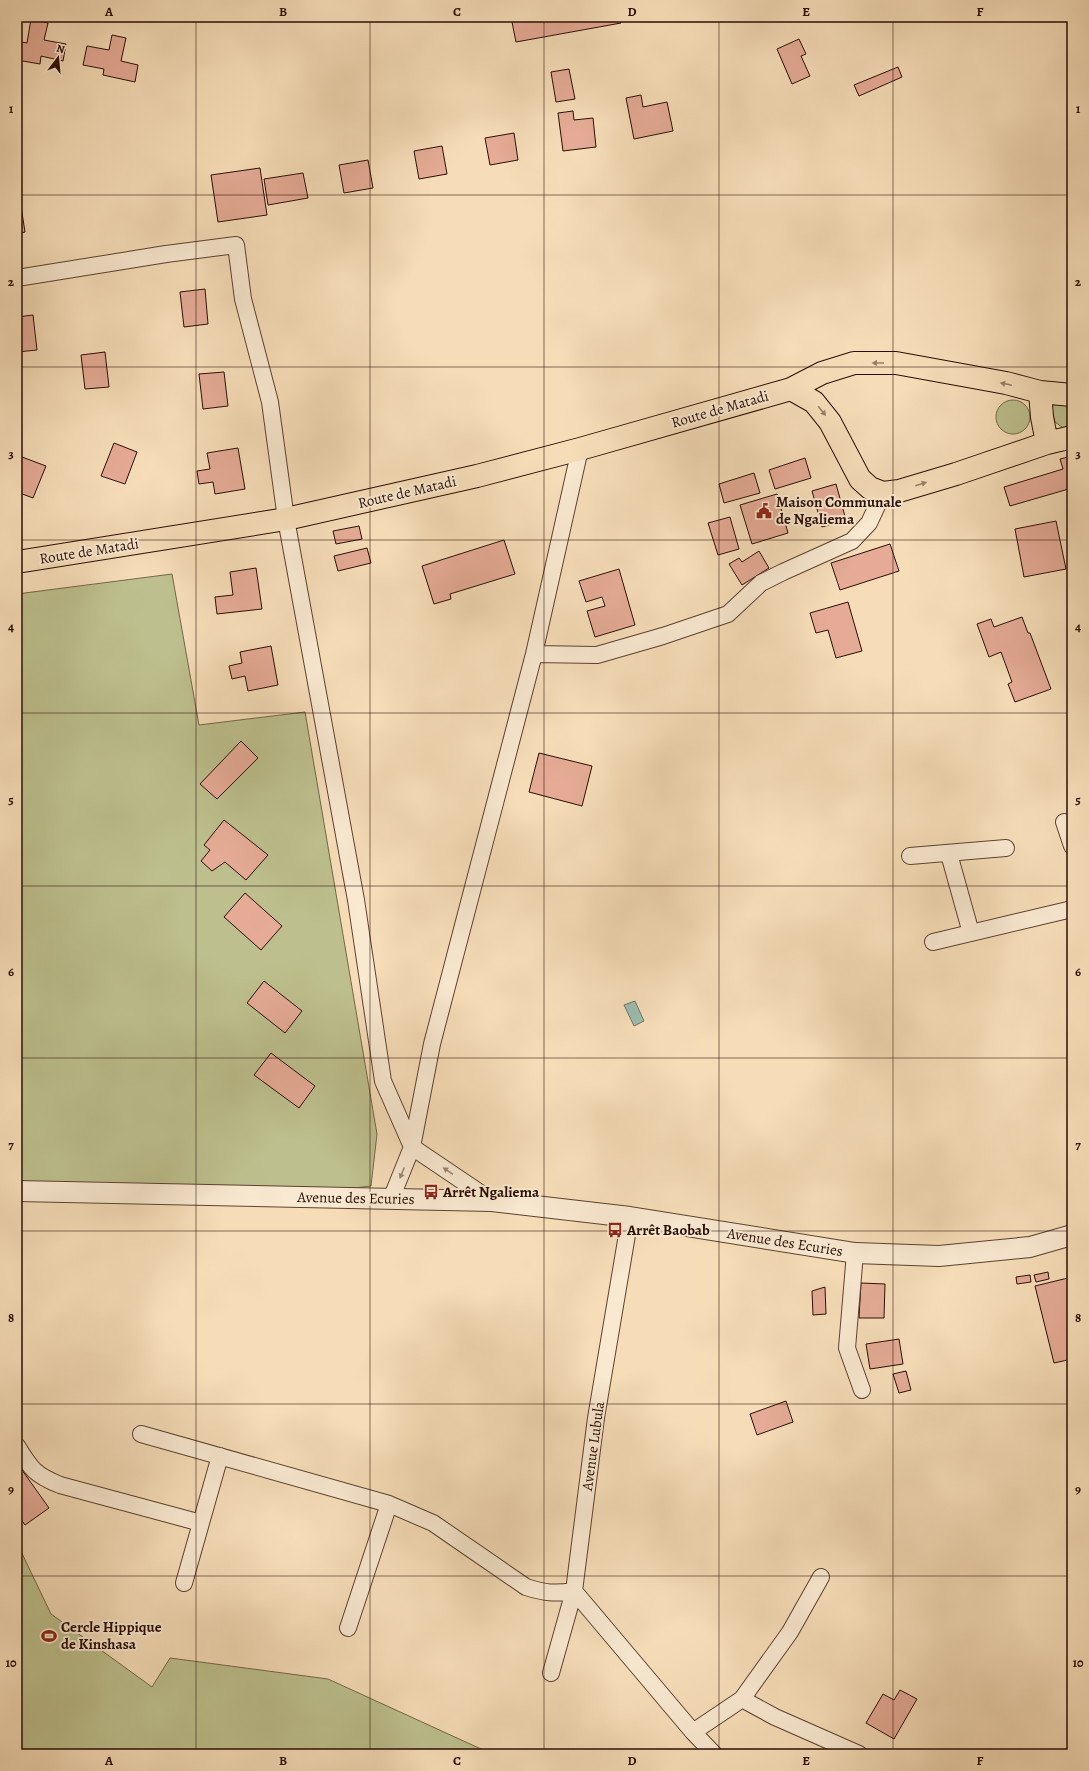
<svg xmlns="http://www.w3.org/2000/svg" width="1089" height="1771" viewBox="0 0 1089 1771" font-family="Alegreya,serif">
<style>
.green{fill:#bdc08e;stroke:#746648}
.water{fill:#9dbbb1;stroke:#6f756b}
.building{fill:#e5ab96;stroke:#2a0d03}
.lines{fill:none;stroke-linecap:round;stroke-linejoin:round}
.minor-casing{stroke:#5d4130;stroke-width:18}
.tertiary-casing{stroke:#5d4130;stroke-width:22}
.primary-casing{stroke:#2a0d03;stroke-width:24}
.minor{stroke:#f9e9d1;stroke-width:16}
.tertiary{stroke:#f9e9d1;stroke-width:20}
.primary{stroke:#f6ddb8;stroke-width:22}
.oneway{fill:#9a7f67}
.oneway2{fill:#9c8674}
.grid{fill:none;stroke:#2a0d03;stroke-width:1;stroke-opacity:0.55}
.labels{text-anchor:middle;stroke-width:4;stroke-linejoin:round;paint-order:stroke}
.street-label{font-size:15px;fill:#2a0d03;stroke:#f9e9d1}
.poi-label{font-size:15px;font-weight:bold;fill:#2a0d03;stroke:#f9e9d1;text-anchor:start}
.neatline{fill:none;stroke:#2a0d03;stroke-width:1.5}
.grid-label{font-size:13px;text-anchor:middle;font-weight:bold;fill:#2a0d03}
</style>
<rect width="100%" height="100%" fill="#f6ddb8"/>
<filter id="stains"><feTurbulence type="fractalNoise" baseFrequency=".005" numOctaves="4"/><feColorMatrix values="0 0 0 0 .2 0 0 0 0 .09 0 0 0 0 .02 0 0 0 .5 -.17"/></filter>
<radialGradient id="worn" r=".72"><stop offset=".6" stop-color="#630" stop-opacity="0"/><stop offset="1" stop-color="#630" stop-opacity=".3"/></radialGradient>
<path class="green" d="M996 417a17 17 0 1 1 34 0a17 17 0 1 1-34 0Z
M 1072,403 L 1072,428 L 1066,430 L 1055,422 L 1050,404 Z
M 172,574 L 199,725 L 305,712 L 377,1134 L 371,1186 L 320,1192 L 17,1182 L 17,594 Z
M 17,1543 L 51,1614 L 152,1687 L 170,1658 L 328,1679 L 492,1754 L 17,1754 Z"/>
<path class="water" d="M 635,1001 L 644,1021 L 634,1026 L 624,1005 Z"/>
<path class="building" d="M 511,17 L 620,17 L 621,23 L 516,42 Z
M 31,19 L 48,23 L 44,40 L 66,44 L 63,61 L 41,56 L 40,64 L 17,60 L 17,41 L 27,43 Z
M 112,35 L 126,38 L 121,61 L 138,65 L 135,82 L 103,75 L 104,69 L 83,65 L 87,46 L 109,50 Z
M 799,39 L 806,54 L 801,56 L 810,76 L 792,84 L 777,49 Z
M 898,67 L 902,77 L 859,96 L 854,85 Z
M 569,69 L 575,99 L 556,102 L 551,72 Z
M 641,95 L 643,107 L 667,102 L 673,131 L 634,139 L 626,98 Z
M 573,111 L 574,120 L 593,118 L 596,147 L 563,151 L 558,113 Z
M 514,133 L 518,160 L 490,165 L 485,138 Z
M 442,146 L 447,174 L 419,179 L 414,151 Z
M 368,160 L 373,188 L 344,193 L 339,165 Z
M 260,168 L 267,215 L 218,222 L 211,175 Z
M 303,173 L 308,198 L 268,205 L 264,179 Z
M 20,200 L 25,232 L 17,234 L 17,201 Z
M 205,289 L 208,324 L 184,327 L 180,292 Z
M 33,315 L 37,350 L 17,352 L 17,317 Z
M 105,352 L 109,387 L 85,389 L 81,355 Z
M 224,372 L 228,406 L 203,409 L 199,374 Z
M 114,443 L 137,452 L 125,484 L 101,476 Z
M 238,448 L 245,489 L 215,494 L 213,482 L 199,484 L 197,471 L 210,469 L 207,453 Z
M 22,457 L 46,466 L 33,498 L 17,492 L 17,471 Z
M 1068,457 L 1072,470 L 1072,488 L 1010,506 L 1004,487 L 1063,469 L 1060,459 Z
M 805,458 L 811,478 L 775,489 L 769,470 Z
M 754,473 L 760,493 L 724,503 L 719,484 Z
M 836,484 L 846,520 L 822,527 L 812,491 Z
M 777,494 L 788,533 L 752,544 L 740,505 Z
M 730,517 L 739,549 L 718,555 L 708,523 Z
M 1056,521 L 1066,569 L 1024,577 L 1015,529 Z
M 359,526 L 362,539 L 336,544 L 333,531 Z
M 504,540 L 515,574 L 450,594 L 451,599 L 434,604 L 422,566 Z
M 890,544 L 899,571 L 840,590 L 831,563 Z
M 367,548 L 371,563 L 338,571 L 334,556 Z
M 759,551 L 769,568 L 742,585 L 729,564 L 739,558 L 742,562 Z
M 256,568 L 262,609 L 217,614 L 215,597 L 233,595 L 230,572 Z
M 619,569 L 635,625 L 595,637 L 587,611 L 605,606 L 602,597 L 586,602 L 579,581 Z
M 848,602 L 862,651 L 836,658 L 828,630 L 816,633 L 810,613 Z
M 1022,617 L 1028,633 L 1030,633 L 1051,689 L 1015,702 L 1008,684 L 1012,682 L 1001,652 L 989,657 L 977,624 L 991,619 L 994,627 Z
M 271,646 L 278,685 L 248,691 L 245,676 L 232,679 L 229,666 L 242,663 L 240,652 Z
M 241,741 L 258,758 L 217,799 L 200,784 Z
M 539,753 L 592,766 L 582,806 L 529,792 Z
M 224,820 L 268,855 L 246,880 L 225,862 L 212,871 L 201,861 L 210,850 L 204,845 Z
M 245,893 L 282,926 L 261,950 L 224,917 Z
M 264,981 L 302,1011 L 285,1033 L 247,1003 Z
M 271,1053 L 315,1086 L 299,1108 L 254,1075 Z
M 1048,1272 L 1049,1279 L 1036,1282 L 1034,1275 Z
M 1030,1275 L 1031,1282 L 1017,1284 L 1016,1277 Z
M 1072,1277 L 1072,1359 L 1054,1363 L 1035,1286 Z
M 861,1283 L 885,1284 L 884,1318 L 859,1318 Z
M 825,1287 L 826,1314 L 813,1315 L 812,1291 Z
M 899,1339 L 903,1364 L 870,1369 L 866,1344 Z
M 906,1371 L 911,1390 L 899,1393 L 893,1374 Z
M 786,1401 L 793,1422 L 757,1435 L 750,1414 Z
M 17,1463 L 49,1508 L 25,1525 L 17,1514 Z
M 900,1690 L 917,1699 L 894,1739 L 866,1723 L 883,1694 L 894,1700 Z"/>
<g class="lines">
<defs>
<path id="minor" d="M 17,278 L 166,254 L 236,245 L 243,299 L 270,402 L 286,519 L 356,900 L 383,1081 L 412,1147 L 492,1201
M 534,654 L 597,655 L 663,636 L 728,614 L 761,583 L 783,572 L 852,541 L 869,523 L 883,493
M 1064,822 L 1072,846
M 949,854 L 971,933
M 910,856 L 1006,848
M 933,942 L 1072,909
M 391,1199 L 412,1147 L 432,1044 L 534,654 L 580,449
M 855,1253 L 847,1348 L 862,1390
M 141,1434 L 389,1504 L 433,1523 L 526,1587 C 545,1593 554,1594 574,1591 L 693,1732 L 714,1754
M 17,1446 C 31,1469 35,1475 60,1485 L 201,1523
M 184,1583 L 220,1456
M 348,1628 L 389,1504
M 551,1673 L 574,1591 L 596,1418 L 630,1217
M 742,1699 L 790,1632 L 821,1577
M 693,1732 L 742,1699 L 775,1717 L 859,1754"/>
<path id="tertiary" d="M 17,1191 L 492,1201 L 630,1217 L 855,1253 L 939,1256 L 1030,1247 L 1072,1235"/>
<path id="primary" d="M 791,389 L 814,402 L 830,422 L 860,479 L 870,488 L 883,493 L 899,491 L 956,474 L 1047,443 L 1072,437
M 1040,392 L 1042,417 L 1047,443
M 17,562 L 286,519 L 477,476 L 580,449 L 791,389 L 822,373 L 854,363 L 896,363 L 1006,383 L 1040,392 L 1072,395"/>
</defs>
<use href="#minor" class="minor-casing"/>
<use href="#tertiary" class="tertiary-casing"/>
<use href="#primary" class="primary-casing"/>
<use href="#minor" class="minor"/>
<use href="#tertiary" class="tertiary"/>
<use href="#primary" class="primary"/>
</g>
<defs><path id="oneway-solid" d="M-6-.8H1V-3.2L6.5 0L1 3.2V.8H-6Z"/></defs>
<g class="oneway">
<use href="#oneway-solid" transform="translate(878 363) rotate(180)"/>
<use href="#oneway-solid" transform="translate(1006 384) rotate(-168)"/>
<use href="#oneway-solid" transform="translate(822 411) rotate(51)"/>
<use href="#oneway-solid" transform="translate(921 484) rotate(-17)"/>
</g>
<g class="oneway2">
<use href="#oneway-solid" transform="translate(448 1171) rotate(-146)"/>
<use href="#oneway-solid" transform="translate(402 1173) rotate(112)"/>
</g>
<path class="grid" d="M 196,17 L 196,1754M 370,17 L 370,1754M 544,17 L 544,1754M 719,17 L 719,1754M 893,17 L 893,1754M 17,195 L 1072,195M 17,367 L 1072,367M 17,540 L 1072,540M 17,713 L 1072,713M 17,886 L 1072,886M 17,1058 L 1072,1058M 17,1231 L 1072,1231M 17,1404 L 1072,1404M 17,1576 L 1072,1576"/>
<defs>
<symbol id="civic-bare" viewBox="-9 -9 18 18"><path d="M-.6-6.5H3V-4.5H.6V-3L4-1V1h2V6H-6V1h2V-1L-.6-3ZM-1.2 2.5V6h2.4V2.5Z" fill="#8f2418" stroke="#f9e9d1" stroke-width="2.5" paint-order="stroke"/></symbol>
<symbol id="bus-bare" viewBox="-9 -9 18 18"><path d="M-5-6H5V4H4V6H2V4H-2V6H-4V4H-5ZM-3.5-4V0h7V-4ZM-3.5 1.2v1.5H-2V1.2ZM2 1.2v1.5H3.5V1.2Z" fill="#8f2418" stroke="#f9e9d1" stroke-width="2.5" paint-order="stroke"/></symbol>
<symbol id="stadium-bare" viewBox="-9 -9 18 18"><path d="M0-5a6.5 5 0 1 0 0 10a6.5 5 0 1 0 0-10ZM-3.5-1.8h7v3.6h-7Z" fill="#8f2418" stroke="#f9e9d1" stroke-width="2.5" paint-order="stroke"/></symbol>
</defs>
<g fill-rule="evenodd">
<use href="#civic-bare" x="753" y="500" width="22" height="22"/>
<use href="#bus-bare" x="420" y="1181" width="22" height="22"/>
<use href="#bus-bare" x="604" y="1219" width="22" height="22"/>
<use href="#stadium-bare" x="38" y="1625" width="22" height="22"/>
</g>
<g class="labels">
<g class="street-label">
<text transform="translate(720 409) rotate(-16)" y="5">Route de Matadi</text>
<text transform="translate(407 492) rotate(-13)" y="5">Route de Matadi</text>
<text transform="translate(89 551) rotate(-9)" y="5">Route de Matadi</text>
<text transform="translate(356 1198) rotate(1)" y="5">Avenue des Ecuries</text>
<text transform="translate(785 1242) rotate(9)" y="5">Avenue des Ecuries</text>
<text transform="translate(593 1446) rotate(-82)" y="5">Avenue Lubula</text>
</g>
<g class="poi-label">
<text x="776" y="507">Maison Communale<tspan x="776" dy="17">de Ngaliema</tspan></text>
<text x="443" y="1197">Arrêt Ngaliema</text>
<text x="627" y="1235">Arrêt Baobab</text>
<text x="61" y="1632">Cercle Hippique<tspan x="61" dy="17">de Kinshasa</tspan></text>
</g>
</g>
<rect width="1089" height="1771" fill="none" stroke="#f6ddb8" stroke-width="44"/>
<g transform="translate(58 58) rotate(16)" stroke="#f9e9d1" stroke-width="3" paint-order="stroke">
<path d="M0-3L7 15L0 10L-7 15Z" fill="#2a0d03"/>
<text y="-6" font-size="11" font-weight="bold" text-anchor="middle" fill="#2a0d03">N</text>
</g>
<rect x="22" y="22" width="1045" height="1727" class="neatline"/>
<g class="grid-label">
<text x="109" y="16">A</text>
<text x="283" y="16">B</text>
<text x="457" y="16">C</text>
<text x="632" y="16">D</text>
<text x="806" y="16">E</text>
<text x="980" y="16">F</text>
<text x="11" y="113">1</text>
<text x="1078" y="113">1</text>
<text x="11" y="286">2</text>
<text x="1078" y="286">2</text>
<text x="11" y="458">3</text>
<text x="1078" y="458">3</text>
<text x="11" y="631">4</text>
<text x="1078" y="631">4</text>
<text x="11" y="804">5</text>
<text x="1078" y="804">5</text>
<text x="11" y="976">6</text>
<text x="1078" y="976">6</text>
<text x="11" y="1149">7</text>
<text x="1078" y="1149">7</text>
<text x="11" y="1322">8</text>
<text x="1078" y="1322">8</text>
<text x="11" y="1494">9</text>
<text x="1078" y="1494">9</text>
<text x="11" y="1667">10</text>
<text x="1078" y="1667">10</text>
<text x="109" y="1765">A</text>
<text x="283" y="1765">B</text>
<text x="457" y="1765">C</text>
<text x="632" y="1765">D</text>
<text x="806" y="1765">E</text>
<text x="980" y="1765">F</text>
</g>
<rect width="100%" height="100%" filter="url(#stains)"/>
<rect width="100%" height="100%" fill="url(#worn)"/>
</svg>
